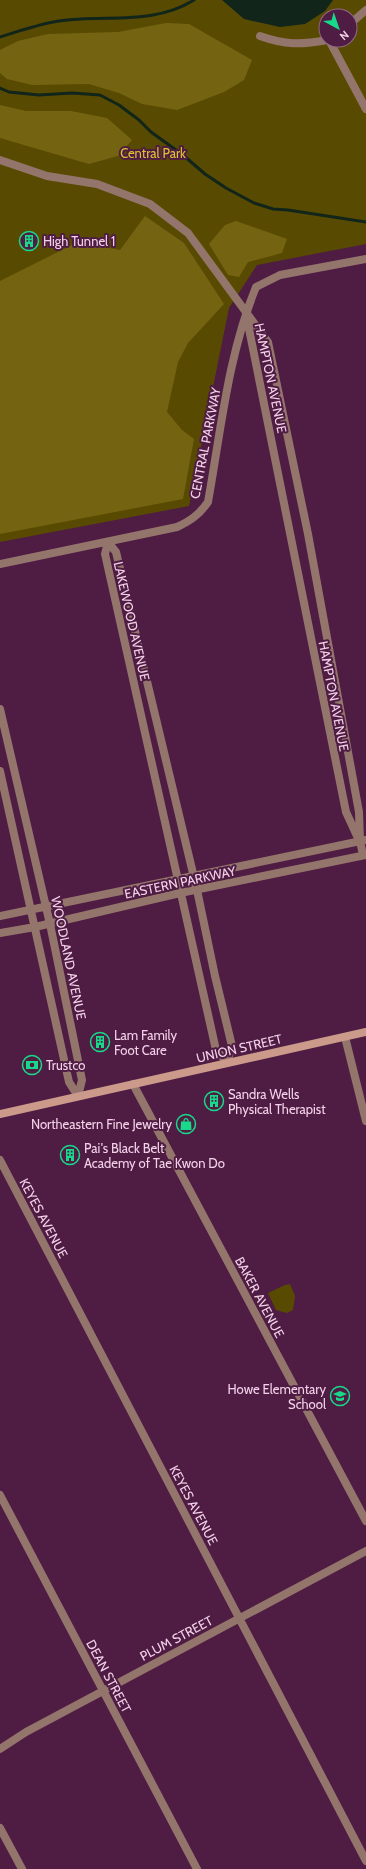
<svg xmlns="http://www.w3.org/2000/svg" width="366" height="1869" viewBox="0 0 366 1869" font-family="Cabin,sans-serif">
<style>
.green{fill:#584b01;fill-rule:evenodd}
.forest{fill:#746412}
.water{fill:#12251a}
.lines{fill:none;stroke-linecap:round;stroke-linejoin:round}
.stream{stroke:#12251a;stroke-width:3}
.minor{stroke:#94756c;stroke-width:8}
.secondary{stroke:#cb9a8b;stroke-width:8}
.labels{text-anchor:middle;stroke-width:4;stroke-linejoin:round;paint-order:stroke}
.park-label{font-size:13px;fill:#ddc233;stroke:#4f1c43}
.poi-label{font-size:13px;fill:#f3d2e9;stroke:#4f1c43;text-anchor:start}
.street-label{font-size:13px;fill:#f3d2e9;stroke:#4f1c43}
</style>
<rect width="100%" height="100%" fill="#4f1c43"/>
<path class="green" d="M 0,0 L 366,0 L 366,244 L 257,265 L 229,308 L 189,506 L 0,542 ZM 326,16 L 350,16 L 350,40 L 326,40 Z
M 290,1284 L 295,1296 L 293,1310 L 287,1313 L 276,1310 L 268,1293 L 285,1285 Z"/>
<path class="forest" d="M 166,23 L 189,24 L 252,60 L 244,80 L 224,92 L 177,110 L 142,104 L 119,93 L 89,84 L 32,85 L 7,79 L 0,73 L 0,50 L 18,41 L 48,34 L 118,32 Z
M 0,105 L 26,111 L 71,111 L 107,118 L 132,140 L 118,156 L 89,164 L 0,138 Z
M 145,216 L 184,243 L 224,304 L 188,343 L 178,362 L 167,412 L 182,430 L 194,439 L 183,499 L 0,534 L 0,281 L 78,242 L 120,250 Z
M 236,221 L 287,239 L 282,253 L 248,262 L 239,277 L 228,275 L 209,244 L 225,225 Z"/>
<path class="water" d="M 222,0 L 333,0 L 325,11 L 305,24 L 280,27 L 244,19 Z"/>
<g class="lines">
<path class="stream" d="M 0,37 C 19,31 39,24 59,21 C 105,14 152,26 194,0
M 0,88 L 9,92 L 39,95 L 72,93 L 100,95 L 119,105 L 139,120 L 151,132 L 183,155 L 205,174 L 226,188 L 254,203 L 273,209 L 288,210 L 366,222"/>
<path class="minor" d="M 350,24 L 366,10
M 260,36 C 285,45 301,45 327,40
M 329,40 L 366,109
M 0,160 L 47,176 L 97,184 L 150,204 L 188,233 L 268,342 L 308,534 L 359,812 L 360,841 L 363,855
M 246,314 L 346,812 L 358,838
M 108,542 L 105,554 L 216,1050 L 227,1062
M 108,542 L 116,552 L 197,890 L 215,976 L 232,1046 L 227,1062
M 0,564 L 177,527 C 190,521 199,515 208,502 C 221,430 228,355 256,287 L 280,275 L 366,259
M 0,709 L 50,924 L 82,1080 L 78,1096
M 0,771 L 69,1082 L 78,1096
M 0,916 L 366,840
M 0,933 L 35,927 L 180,893 L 366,855
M 345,1037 L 366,1121
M 133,1084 L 366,1521
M 0,1160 L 366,1861
M 0,1495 L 197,1869
M 0,1749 L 26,1732 L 366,1551
M 0,1828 L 22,1869"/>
<path class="secondary" d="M 0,1114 L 366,1032"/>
</g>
<defs>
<symbol id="building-ring" viewBox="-11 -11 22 22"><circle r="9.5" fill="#4f1c43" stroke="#18d989" stroke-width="1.5"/><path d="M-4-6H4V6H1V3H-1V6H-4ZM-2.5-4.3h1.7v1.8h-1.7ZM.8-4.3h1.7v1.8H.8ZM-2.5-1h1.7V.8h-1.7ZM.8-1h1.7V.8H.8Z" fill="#18d989"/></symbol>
<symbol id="bank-ring" viewBox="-11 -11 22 22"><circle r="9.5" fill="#4f1c43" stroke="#18d989" stroke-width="1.5"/><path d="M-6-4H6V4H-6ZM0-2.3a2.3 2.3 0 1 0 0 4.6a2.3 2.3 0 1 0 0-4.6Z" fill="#18d989"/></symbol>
<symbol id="shop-ring" viewBox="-11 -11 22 22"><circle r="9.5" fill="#4f1c43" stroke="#18d989" stroke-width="1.5"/><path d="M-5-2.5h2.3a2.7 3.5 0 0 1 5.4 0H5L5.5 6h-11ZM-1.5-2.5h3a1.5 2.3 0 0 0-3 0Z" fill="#18d989"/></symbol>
<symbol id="school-ring" viewBox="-11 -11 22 22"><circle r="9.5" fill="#4f1c43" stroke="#18d989" stroke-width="1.5"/><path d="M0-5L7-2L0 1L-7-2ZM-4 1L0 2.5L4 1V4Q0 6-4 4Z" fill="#18d989"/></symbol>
</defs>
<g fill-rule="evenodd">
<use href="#building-ring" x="18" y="230" width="22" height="22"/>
<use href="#building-ring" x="89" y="1031" width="22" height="22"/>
<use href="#bank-ring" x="21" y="1054" width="22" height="22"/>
<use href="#building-ring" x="203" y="1090" width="22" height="22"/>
<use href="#shop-ring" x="175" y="1113" width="22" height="22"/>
<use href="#building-ring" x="59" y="1144" width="22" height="22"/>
<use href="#school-ring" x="329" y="1385" width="22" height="22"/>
</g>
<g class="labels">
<g class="park-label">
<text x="153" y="158">Central Park</text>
</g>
<g class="poi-label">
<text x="43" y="246">High Tunnel 1</text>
<text x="114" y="1040">Lam Family<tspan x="114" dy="15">Foot Care</tspan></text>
<text x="46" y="1070">Trustco</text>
<text x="228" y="1099">Sandra Wells<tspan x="228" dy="15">Physical Therapist</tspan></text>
<text x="172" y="1129" text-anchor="end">Northeastern Fine Jewelry</text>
<text x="84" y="1153">Pai's Black Belt<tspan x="84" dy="15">Academy of Tae Kwon Do</tspan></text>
<text x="326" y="1394" text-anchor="end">Howe Elementary<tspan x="326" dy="15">School</tspan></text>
</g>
<g class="street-label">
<text transform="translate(271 378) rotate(78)" y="5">HAMPTON AVENUE</text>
<text transform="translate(205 443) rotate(-79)" y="5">CENTRAL PARKWAY</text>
<text transform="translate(132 621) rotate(77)" y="5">LAKEWOOD AVENUE</text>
<text transform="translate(334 696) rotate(79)" y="5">HAMPTON AVENUE</text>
<text transform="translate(180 882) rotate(-12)" y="5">EASTERN PARKWAY</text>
<text transform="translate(69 958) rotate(78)" y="5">WOODLAND AVENUE</text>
<text transform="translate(239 1048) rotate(-13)" y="5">UNION STREET</text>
<text transform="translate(44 1218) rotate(62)" y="5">KEYES AVENUE</text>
<text transform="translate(260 1297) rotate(62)" y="5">BAKER AVENUE</text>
<text transform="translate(194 1505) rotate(62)" y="5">KEYES AVENUE</text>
<text transform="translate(176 1638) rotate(-28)" y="5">PLUM STREET</text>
<text transform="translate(109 1676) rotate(62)" y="5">DEAN STREET</text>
</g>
</g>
<g transform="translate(338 28) rotate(140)"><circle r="19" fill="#4f1c43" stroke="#916585"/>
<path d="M0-3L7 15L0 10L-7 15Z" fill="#18d989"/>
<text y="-6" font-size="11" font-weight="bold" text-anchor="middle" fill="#f3d2e9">N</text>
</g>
</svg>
